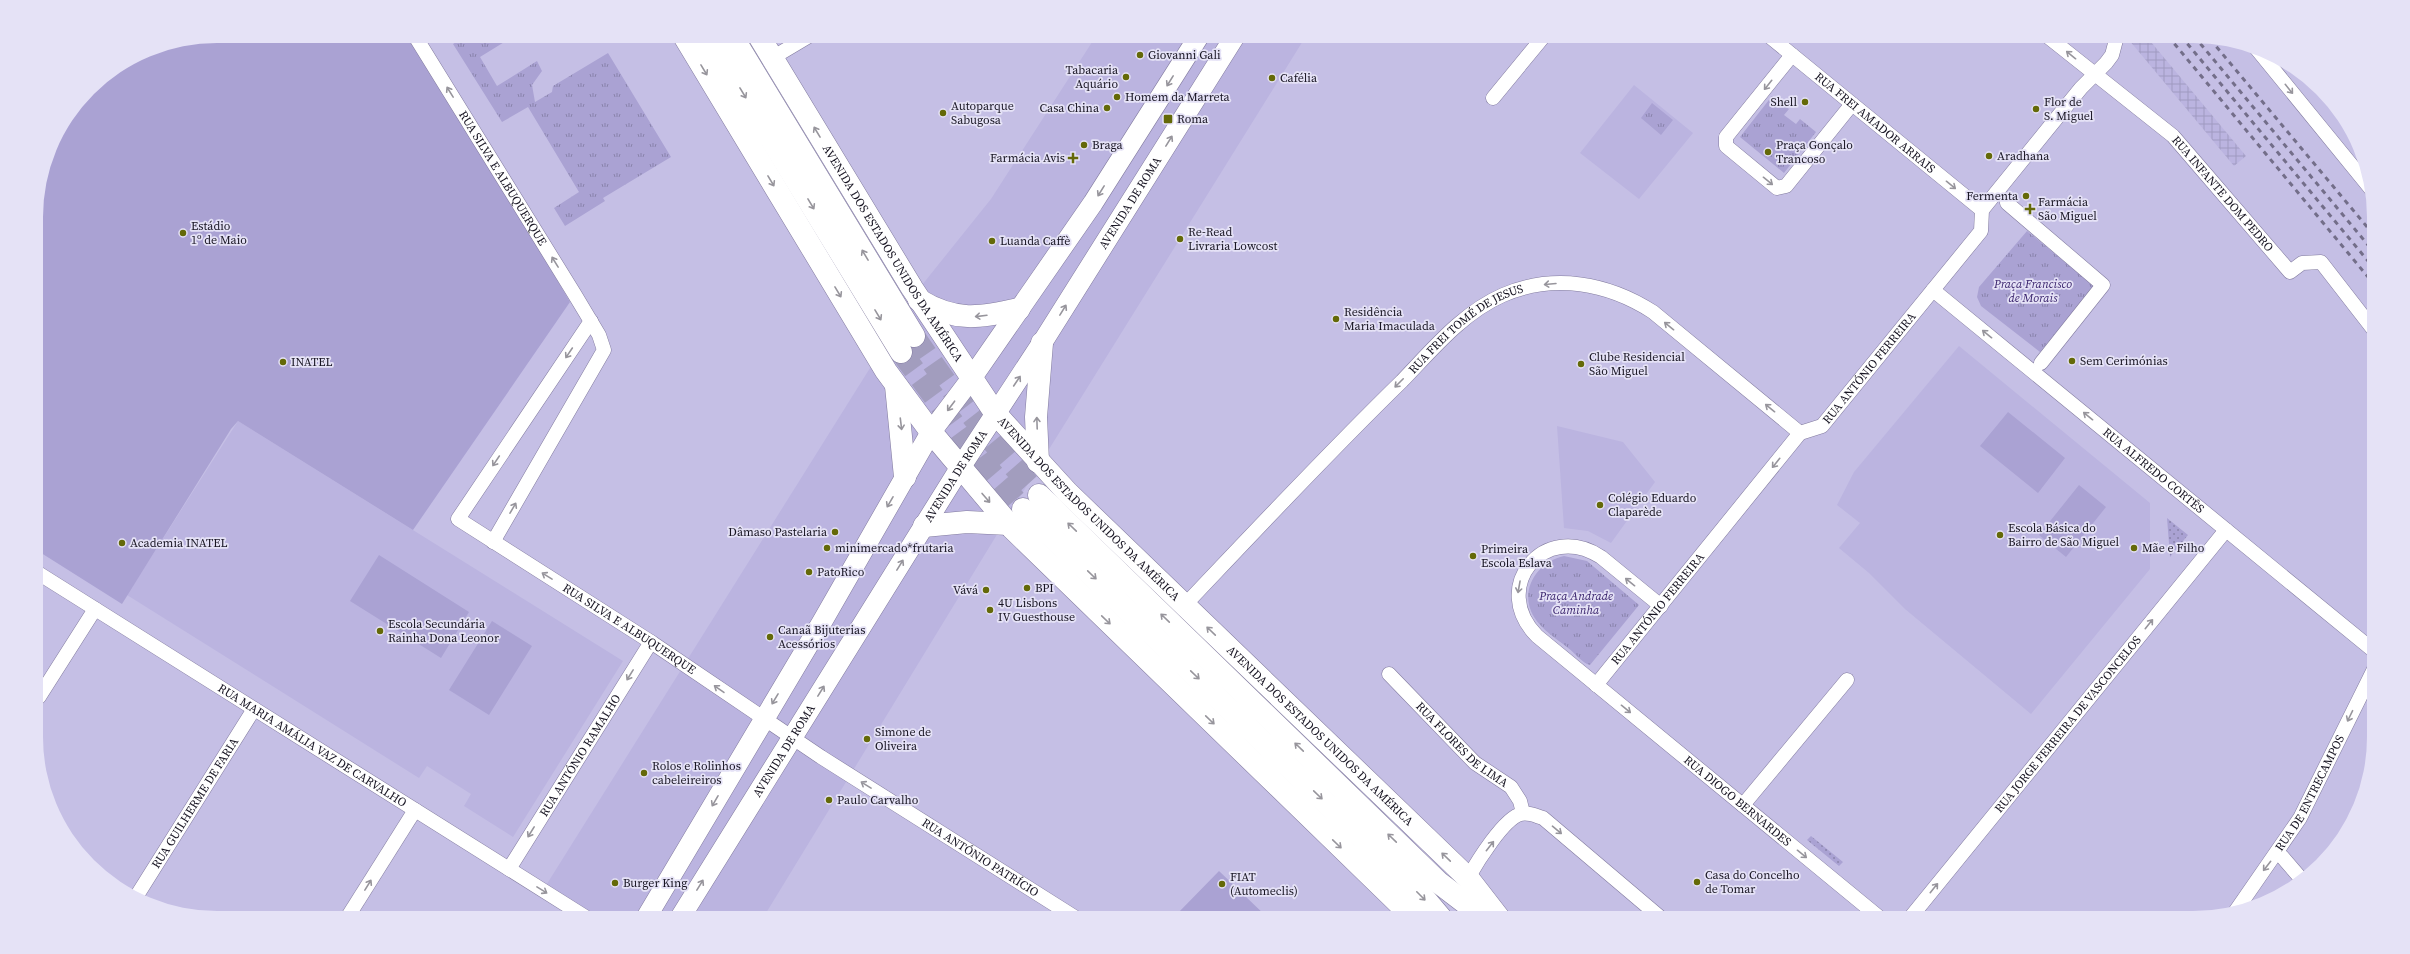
<svg xmlns="http://www.w3.org/2000/svg" width="2410" height="954" viewBox="0 0 2410 954" font-family="'Source Serif 4',serif">
<style>
.built{fill:#bbb4e0}
.industrial{fill:url(#industrial-grid)}
.grass{fill:url(#grass-dots)}
.park{fill:url(#park-tufts)}
.pitch{fill:#aaa2d3}
.lines{fill:none;stroke-linecap:round;stroke-linejoin:round}
.primary-tunnel{stroke:#a29dbe;stroke-width:22;stroke-dasharray:22 11;stroke-linecap:butt}
.street-casing{stroke:#827b9f;stroke-width:15}
.secondary-casing{stroke:#827b9f;stroke-width:21}
.primary-casing{stroke:#827b9f;stroke-width:23}
.street{stroke:#fff;stroke-width:14}
.secondary{stroke:#fff;stroke-width:20}
.primary{stroke:#fff;stroke-width:22}
.rail{stroke:#736e89;stroke-width:3;stroke-dasharray:5 5;stroke-linecap:butt}
.oneway{stroke:#97959c}
.poi-dot{fill:#646908;stroke:#e5e2f6;stroke-width:1.5}
.labels{text-anchor:middle;stroke-width:3.5;stroke-linejoin:round;paint-order:stroke}
.poi-label{font-size:12px;fill:#171422;stroke:#e5e2f6;text-anchor:start}
.street-label{font-size:12px;fill:#171422;stroke:#e5e2f6}
.park-label{font-size:12px;font-style:italic;fill:#3a246d;stroke:#e5e2f6}
</style>
<defs>
<pattern id="industrial-grid" width="8" height="8" patternUnits="userSpaceOnUse"><rect width="8" height="8" fill="#bbb4e0"/><path d="M0 4h8M4 0v8" fill="none" stroke="#a09ac0"/></pattern>
<pattern id="grass-dots" width="8" height="8" patternUnits="userSpaceOnUse"><rect width="8" height="8" fill="#aaa2d3"/><path d="M2 2h.1M6 6h.1" fill="none" stroke="#8983ab" stroke-width="1.8" stroke-linecap="round"/></pattern>
<pattern id="park-tufts" width="24" height="20" patternUnits="userSpaceOnUse"><rect width="24" height="20" fill="#aaa2d3"/><path d="M3 7l-1-3M5 7V3M7 7l1-3M15 17l-1-3M17 17v-4M19 17l1-3" fill="none" stroke="#8983ab"/></pattern>
</defs>
<rect width="100%" height="100%" fill="#c5bfe5"/>
<path class="built" d="M 1096,36 L 1306,36 L 1051,446 L 763,918 L 577,918 L 540,895 L 922,285 L 991,199 Z
M 1634,85 L 1693,133 L 1639,199 L 1580,153 Z
M 1959,346 L 2150,503 L 2150,569 L 2031,714 L 1905,609 L 1869,573 L 1839,548 L 1860,523 L 1837,505 L 1854,472 Z
M 238,421 L 623,661 L 513,837 L 464,806 L 471,794 L 427,766 L 419,778 L 127,595 Z
M 1557,426 L 1623,442 L 1655,482 L 1611,543 L 1588,531 L 1564,528 Z"/>
<path class="industrial" d="M 2134,36 L 2146,36 L 2246,156 L 2234,166 L 2129,40 Z"/>
<path class="grass" d="M 2167,518 L 2188,535 L 2170,557 L 2170,556 Z
M 1811,836 L 1843,862 L 1839,866 L 1807,840 Z"/>
<path class="park" d="M 466,36 L 514,36 L 480,57 L 497,86 L 537,61 L 542,71 L 532,85 L 535,102 L 552,92 L 553,86 L 608,53 L 671,157 L 603,198 L 605,201 L 565,226 L 554,208 L 579,192 L 528,107 L 502,122 L 453,44 Z
M 1772,96 L 1789,109 L 1784,115 L 1796,124 L 1800,119 L 1816,132 L 1784,173 L 1740,137 Z
M 1652,103 L 1673,120 L 1661,135 L 1641,118 Z
M 2027,231 L 2094,286 L 2040,352 L 1981,306 L 1977,297 L 1979,287 Z
M 1564,556 L 1587,561 L 1639,605 L 1590,665 C 1582,663 1575,653 1568,648 C 1557,639 1542,630 1534,617 C 1518,591 1537,562 1564,556 Z"/>
<path class="pitch" d="M 217,36 L 411,36 L 462,117 L 570,302 L 413,530 L 238,421 L 231,429 L 122,604 L 38,551 L 36,205 L 55,137 L 97,81 L 148,50 Z
M 2008,412 L 2065,458 L 2038,493 L 1980,446 Z
M 2079,485 L 2106,507 L 2066,557 L 2039,535 Z
M 379,555 L 469,612 L 441,658 L 350,601 Z
M 492,621 L 532,646 L 489,715 L 449,690 Z
M 1219,871 L 1268,918 L 1183,918 L 1178,913 Z"/>
<g class="lines">
<path class="primary-tunnel" d="M 914,336 C 952,393 993,445 1039,495
M 901,352 L 981,460 L 1023,509"/>
<defs>
<g id="street">
<path id="s1" d="M 415,36 L 575,295 L 599,335 L 604,350 L 493,542"/>
<path id="s2" d="M 1769,36 L 1982,210"/>
<path id="s3" d="M 2047,36 L 2173,136 L 2290,272 L 2302,263 L 2321,262 L 2373,329"/>
<path d="M 2256,48 L 2371,189"/>
<path d="M 1792,55 L 1726,137 L 1726,146 L 1777,188 L 1786,186 L 1852,104"/>
<path d="M 772,58 L 809,36"/>
<path d="M 1493,98 L 1544,36"/>
<path d="M 2007,203 L 2103,285 L 2041,363"/>
<path id="s4" d="M 1933,290 L 2374,651"/>
<path id="s5" d="M 591,321 L 458,519 L 651,642 L 821,757 L 1076,918"/>
<path id="s6" d="M 38,573 L 587,918"/>
<path id="s7" d="M 1184,606 C 1256,530 1327,454 1402,381 C 1432,350 1462,313 1503,295 C 1554,273 1608,283 1653,312 L 1800,433"/>
<path id="s8" d="M 1661,606 L 1601,557 C 1544,520 1489,588 1537,636 L 1880,918"/>
<path id="s9" d="M 1389,674 L 1475,763 L 1511,787 L 1520,801 L 1523,813"/>
<path id="s10" d="M 1596,685 L 1800,433 L 1822,426 L 1981,231 L 1982,210 L 2081,88 L 2106,63 L 2112,55 L 2117,36"/>
<path d="M 39,697 L 95,609"/>
<path d="M 1743,805 L 1847,680"/>
<path d="M 2278,852 L 2303,881"/>
<path id="s11" d="M 509,869 L 651,642"/>
<path d="M 1468,878 C 1477,862 1504,818 1521,814 C 1529,812 1536,816 1543,818 L 1661,918"/>
<path id="s12" d="M 136,897 L 254,709"/>
<path id="s13" d="M 2235,912 L 2300,818 L 2374,669"/>
<path d="M 347,918 L 415,810"/>
<path id="s14" d="M 1910,918 L 2226,530"/>
</g>
<g id="secondary">
<path d="M 646,918 L 822,622 L 931,432 L 971,379 L 1093,203 L 1199,36"/>
<path id="s15" d="M 680,918 L 960,468 L 1042,343 L 1235,36"/>
</g>
<g id="primary">
<path d="M 684,36 L 886,371 L 931,432 L 1012,528 L 1414,918"/>
<path d="M 708,36 L 901,352"/>
<path d="M 732,36 L 914,336"/>
<path id="s16" d="M 759,36 L 912,288 L 995,413 L 1067,492 L 1468,878 L 1499,918"/>
<path d="M 919,300 C 955,322 980,318 1019,309"/>
<path d="M 896,386 L 905,477"/>
<path d="M 1038,462 L 1036,417 L 1042,343"/>
<path d="M 1039,495 L 1438,882 L 1485,918"/>
<path d="M 1023,509 L 1425,899 L 1441,918"/>
<path d="M 924,526 L 967,522 L 1009,524"/>
</g>
</defs>
<use href="#street" class="street-casing"/>
<use href="#secondary" class="secondary-casing"/>
<use href="#primary" class="primary-casing"/>
<use href="#street" class="street"/>
<use href="#secondary" class="secondary"/>
<use href="#primary" class="primary"/>
<path class="rail" d="M 2168,36 L 2373,283
M 2181,36 L 2373,267
M 2194,36 L 2373,251
M 2210,39 L 2373,234"/>
</g>
<defs><path id="oneway-shaft" d="M-6 0H5M1.5-3L5.5 0L1.5 3" fill="none" stroke-width="1.6" stroke-linecap="round" stroke-linejoin="round"/></defs>
<g class="oneway">
<use href="#oneway-shaft" transform="translate(2071 55) rotate(-141)"/>
<use href="#oneway-shaft" transform="translate(704 70) rotate(59)"/>
<use href="#oneway-shaft" transform="translate(1170 81) rotate(122)"/>
<use href="#oneway-shaft" transform="translate(1768 85) rotate(129)"/>
<use href="#oneway-shaft" transform="translate(2289 89) rotate(51)"/>
<use href="#oneway-shaft" transform="translate(450 92) rotate(-122)"/>
<use href="#oneway-shaft" transform="translate(743 93) rotate(59)"/>
<use href="#oneway-shaft" transform="translate(817 132) rotate(-121)"/>
<use href="#oneway-shaft" transform="translate(1169 141) rotate(-58)"/>
<use href="#oneway-shaft" transform="translate(771 181) rotate(59)"/>
<use href="#oneway-shaft" transform="translate(1768 181) rotate(39)"/>
<use href="#oneway-shaft" transform="translate(1951 185) rotate(39)"/>
<use href="#oneway-shaft" transform="translate(1101 191) rotate(122)"/>
<use href="#oneway-shaft" transform="translate(811 204) rotate(59)"/>
<use href="#oneway-shaft" transform="translate(865 255) rotate(-121)"/>
<use href="#oneway-shaft" transform="translate(555 262) rotate(-122)"/>
<use href="#oneway-shaft" transform="translate(1550 284) rotate(175)"/>
<use href="#oneway-shaft" transform="translate(838 292) rotate(59)"/>
<use href="#oneway-shaft" transform="translate(1063 310) rotate(-58)"/>
<use href="#oneway-shaft" transform="translate(878 315) rotate(59)"/>
<use href="#oneway-shaft" transform="translate(981 316) rotate(173)"/>
<use href="#oneway-shaft" transform="translate(1669 326) rotate(-141)"/>
<use href="#oneway-shaft" transform="translate(1987 334) rotate(-141)"/>
<use href="#oneway-shaft" transform="translate(569 353) rotate(124)"/>
<use href="#oneway-shaft" transform="translate(1017 381) rotate(-56)"/>
<use href="#oneway-shaft" transform="translate(1399 383) rotate(135)"/>
<use href="#oneway-shaft" transform="translate(951 406) rotate(127)"/>
<use href="#oneway-shaft" transform="translate(1770 408) rotate(-141)"/>
<use href="#oneway-shaft" transform="translate(2088 416) rotate(-141)"/>
<use href="#oneway-shaft" transform="translate(1037 423) rotate(-92)"/>
<use href="#oneway-shaft" transform="translate(901 424) rotate(83)"/>
<use href="#oneway-shaft" transform="translate(496 461) rotate(124)"/>
<use href="#oneway-shaft" transform="translate(1776 463) rotate(129)"/>
<use href="#oneway-shaft" transform="translate(986 498) rotate(49)"/>
<use href="#oneway-shaft" transform="translate(890 502) rotate(120)"/>
<use href="#oneway-shaft" transform="translate(513 508) rotate(-60)"/>
<use href="#oneway-shaft" transform="translate(1072 527) rotate(-136)"/>
<use href="#oneway-shaft" transform="translate(900 565) rotate(-58)"/>
<use href="#oneway-shaft" transform="translate(1092 575) rotate(44)"/>
<use href="#oneway-shaft" transform="translate(547 576) rotate(-148)"/>
<use href="#oneway-shaft" transform="translate(1630 582) rotate(-141)"/>
<use href="#oneway-shaft" transform="translate(1519 587) rotate(100)"/>
<use href="#oneway-shaft" transform="translate(1165 618) rotate(-136)"/>
<use href="#oneway-shaft" transform="translate(1106 620) rotate(44)"/>
<use href="#oneway-shaft" transform="translate(2149 624) rotate(-51)"/>
<use href="#oneway-shaft" transform="translate(1211 631) rotate(-136)"/>
<use href="#oneway-shaft" transform="translate(630 675) rotate(122)"/>
<use href="#oneway-shaft" transform="translate(1195 675) rotate(44)"/>
<use href="#oneway-shaft" transform="translate(719 689) rotate(-145)"/>
<use href="#oneway-shaft" transform="translate(821 691) rotate(-58)"/>
<use href="#oneway-shaft" transform="translate(775 699) rotate(121)"/>
<use href="#oneway-shaft" transform="translate(1626 709) rotate(39)"/>
<use href="#oneway-shaft" transform="translate(2350 716) rotate(116)"/>
<use href="#oneway-shaft" transform="translate(1210 720) rotate(44)"/>
<use href="#oneway-shaft" transform="translate(1299 747) rotate(-136)"/>
<use href="#oneway-shaft" transform="translate(866 785) rotate(-148)"/>
<use href="#oneway-shaft" transform="translate(1318 795) rotate(44)"/>
<use href="#oneway-shaft" transform="translate(715 801) rotate(120)"/>
<use href="#oneway-shaft" transform="translate(1557 830) rotate(40)"/>
<use href="#oneway-shaft" transform="translate(531 832) rotate(122)"/>
<use href="#oneway-shaft" transform="translate(1392 838) rotate(-136)"/>
<use href="#oneway-shaft" transform="translate(1337 844) rotate(44)"/>
<use href="#oneway-shaft" transform="translate(1490 846) rotate(-52)"/>
<use href="#oneway-shaft" transform="translate(1802 854) rotate(39)"/>
<use href="#oneway-shaft" transform="translate(1446 857) rotate(-136)"/>
<use href="#oneway-shaft" transform="translate(2267 866) rotate(128)"/>
<use href="#oneway-shaft" transform="translate(368 885) rotate(-58)"/>
<use href="#oneway-shaft" transform="translate(700 885) rotate(-58)"/>
<use href="#oneway-shaft" transform="translate(1934 888) rotate(-51)"/>
<use href="#oneway-shaft" transform="translate(542 890) rotate(32)"/>
<use href="#oneway-shaft" transform="translate(1421 896) rotate(45)"/>
</g>
<g class="poi-dot">
<circle cx="1140" cy="55" r="4"/>
<circle cx="1126" cy="77" r="4"/>
<circle cx="1272" cy="78" r="4"/>
<circle cx="1117" cy="97" r="4"/>
<circle cx="1805" cy="102" r="4"/>
<circle cx="1107" cy="108" r="4"/>
<circle cx="2036" cy="109" r="4"/>
<circle cx="943" cy="113" r="4"/>
<rect x="1163" y="114" width="10" height="10" rx="2"/>
<circle cx="1084" cy="145" r="4"/>
<circle cx="1768" cy="152" r="4"/>
<circle cx="1989" cy="156" r="4"/>
<path d="M1071 152h4v4h4v4h-4v4h-4v-4h-4v-4h4z"/>
<circle cx="2026" cy="196" r="4"/>
<path d="M2028 203h4v4h4v4h-4v4h-4v-4h-4v-4h4z"/>
<circle cx="183" cy="233" r="4"/>
<circle cx="1180" cy="239" r="4"/>
<circle cx="992" cy="241" r="4"/>
<circle cx="1336" cy="319" r="4"/>
<circle cx="2072" cy="361" r="4"/>
<circle cx="283" cy="362" r="4"/>
<circle cx="1581" cy="364" r="4"/>
<circle cx="1600" cy="505" r="4"/>
<circle cx="835" cy="532" r="4"/>
<circle cx="2000" cy="535" r="4"/>
<circle cx="122" cy="543" r="4"/>
<circle cx="827" cy="548" r="4"/>
<circle cx="2134" cy="548" r="4"/>
<circle cx="1473" cy="556" r="4"/>
<circle cx="809" cy="572" r="4"/>
<circle cx="1027" cy="588" r="4"/>
<circle cx="986" cy="590" r="4"/>
<circle cx="990" cy="610" r="4"/>
<circle cx="380" cy="631" r="4"/>
<circle cx="770" cy="637" r="4"/>
<circle cx="867" cy="739" r="4"/>
<circle cx="644" cy="773" r="4"/>
<circle cx="829" cy="800" r="4"/>
<circle cx="1697" cy="882" r="4"/>
<circle cx="615" cy="883" r="4"/>
<circle cx="1222" cy="884" r="4"/>
</g>
<g class="labels">
<g class="poi-label">
<text x="1148" y="59">Giovanni Gali</text>
<text x="1118" y="74" text-anchor="end">Tabacaria<tspan x="1118" dy="14">Aquário</tspan></text>
<text x="1280" y="82">Cafélia</text>
<text x="1125" y="101">Homem da Marreta</text>
<text x="1797" y="106" text-anchor="end">Shell</text>
<text x="2044" y="106">Flor de<tspan x="2044" dy="14">S. Miguel</tspan></text>
<text x="951" y="110">Autoparque<tspan x="951" dy="14">Sabugosa</tspan></text>
<text x="1099" y="112" text-anchor="end">Casa China</text>
<text x="1177" y="123">Roma</text>
<text x="1092" y="149">Braga</text>
<text x="1776" y="149">Praça Gonçalo<tspan x="1776" dy="14">Trancoso</tspan></text>
<text x="1997" y="160">Aradhana</text>
<text x="1065" y="162" text-anchor="end">Farmácia Avis</text>
<text x="2018" y="200" text-anchor="end">Fermenta</text>
<text x="2038" y="206">Farmácia<tspan x="2038" dy="14">São Miguel</tspan></text>
<text x="191" y="230">Estádio<tspan x="191" dy="14">1º de Maio</tspan></text>
<text x="1188" y="236">Re-Read<tspan x="1188" dy="14">Livraria Lowcost</tspan></text>
<text x="1000" y="245">Luanda Caffè</text>
<text x="1344" y="316">Residência<tspan x="1344" dy="14">Maria Imaculada</tspan></text>
<text x="1589" y="361">Clube Residencial<tspan x="1589" dy="14">São Miguel</tspan></text>
<text x="2080" y="365">Sem Cerimónias</text>
<text x="291" y="366">INATEL</text>
<text x="1608" y="502">Colégio Eduardo<tspan x="1608" dy="14">Claparède</tspan></text>
<text x="2008" y="532">Escola Básica do<tspan x="2008" dy="14">Bairro de São Miguel</tspan></text>
<text x="827" y="536" text-anchor="end">Dâmaso Pastelaria</text>
<text x="130" y="547">Academia INATEL</text>
<text x="835" y="552">minimercado*frutaria</text>
<text x="2142" y="552">Mãe e Filho</text>
<text x="1481" y="553">Primeira<tspan x="1481" dy="14">Escola Eslava</tspan></text>
<text x="817" y="576">PatoRico</text>
<text x="1035" y="592">BPI</text>
<text x="978" y="594" text-anchor="end">Vává</text>
<text x="998" y="607">4U Lisbons<tspan x="998" dy="14">IV Guesthouse</tspan></text>
<text x="388" y="628">Escola Secundária<tspan x="388" dy="14">Rainha Dona Leonor</tspan></text>
<text x="778" y="634">Canaã Bijuterias<tspan x="778" dy="14">Acessórios</tspan></text>
<text x="875" y="736">Simone de<tspan x="875" dy="14">Oliveira</tspan></text>
<text x="652" y="770">Rolos e Rolinhos<tspan x="652" dy="14">cabeleireiros</tspan></text>
<text x="837" y="804">Paulo Carvalho</text>
<text x="1705" y="879">Casa do Concelho<tspan x="1705" dy="14">de Tomar</tspan></text>
<text x="1230" y="881">FIAT<tspan x="1230" dy="14">(Automeclis)</tspan></text>
<text x="623" y="887">Burger King</text>
</g>
<g class="street-label">
<text dy="4" stroke="none"><textPath href="#s2" startOffset="137">RUA FREI AMADOR ARRAIS</textPath></text>
<text dy="4" stroke="none"><textPath href="#s1" startOffset="167">RUA SILVA E ALBUQUERQUE</textPath></text>
<text dy="4" stroke="none"><textPath href="#s3" startOffset="237">RUA INFANTE DOM PEDRO</textPath></text>
<text dy="4" stroke="none"><textPath href="#s15" startOffset="845">AVENIDA DE ROMA</textPath></text>
<text dy="4" stroke="none"><textPath href="#s16" startOffset="255">AVENIDA DOS ESTADOS UNIDOS DA AMÉRICA</textPath></text>
<text dy="4" stroke="none"><textPath href="#s7" startOffset="397">RUA FREI TOMÉ DE JESUS</textPath></text>
<text dy="4" stroke="none"><textPath href="#s10" startOffset="422">RUA ANTÓNIO FERREIRA</textPath></text>
<text dy="4" stroke="none"><textPath href="#s4" startOffset="285">RUA ALFREDO CORTÊS</textPath></text>
<text dy="4" stroke="none"><textPath href="#s15" startOffset="521">AVENIDA DE ROMA</textPath></text>
<text dy="4" stroke="none"><textPath href="#s16" startOffset="579">AVENIDA DOS ESTADOS UNIDOS DA AMÉRICA</textPath></text>
<text dy="4" stroke="none"><textPath href="#s10" startOffset="98">RUA ANTÓNIO FERREIRA</textPath></text>
<text dy="4" stroke="none"><textPath href="#s5" startOffset="442">RUA SILVA E ALBUQUERQUE</textPath></text>
<text dy="4" stroke="none"><textPath href="#s14" startOffset="250">RUA JORGE FERREIRA DE VASCONCELOS</textPath></text>
<text dy="4" stroke="none"><textPath href="#s16" startOffset="903">AVENIDA DOS ESTADOS UNIDOS DA AMÉRICA</textPath></text>
<text dy="4" stroke="none"><textPath href="#s9" startOffset="102">RUA FLORES DE LIMA</textPath></text>
<text dy="4" stroke="none"><textPath href="#s6" startOffset="324">RUA MARIA AMÁLIA VAZ DE CARVALHO</textPath></text>
<text dy="4" stroke="none"><textPath href="#s15" startOffset="197">AVENIDA DE ROMA</textPath></text>
<text dy="4" stroke="none"><textPath href="#s11" startOffset="134">RUA ANTÓNIO RAMALHO</textPath></text>
<text dy="4" stroke="none"><textPath href="#s13" startOffset="141">RUA DE ENTRECAMPOS</textPath></text>
<text dy="4" stroke="none"><textPath href="#s8" startOffset="495">RUA DIOGO BERNARDES</textPath></text>
<text dy="4" stroke="none"><textPath href="#s12" startOffset="111">RUA GUILHERME DE FARIA</textPath></text>
<text dy="4" stroke="none"><textPath href="#s5" startOffset="861">RUA ANTÓNIO PATRÍCIO</textPath></text>
</g>
<g class="park-label">
<text x="2033" y="288">Praça Francisco<tspan x="2033" dy="14">de Morais</tspan></text>
<text x="1576" y="600">Praça Andrade<tspan x="1576" dy="14">Caminha</tspan></text>
</g>
</g>
<path d="M0 0H2410V954H0ZM217 43H2193A174 174 0 0 1 2367 217V737A174 174 0 0 1 2193 911H217A174 174 0 0 1 43 737V217A174 174 0 0 1 217 43Z" fill="#e5e2f6" fill-rule="evenodd"/>
</svg>
